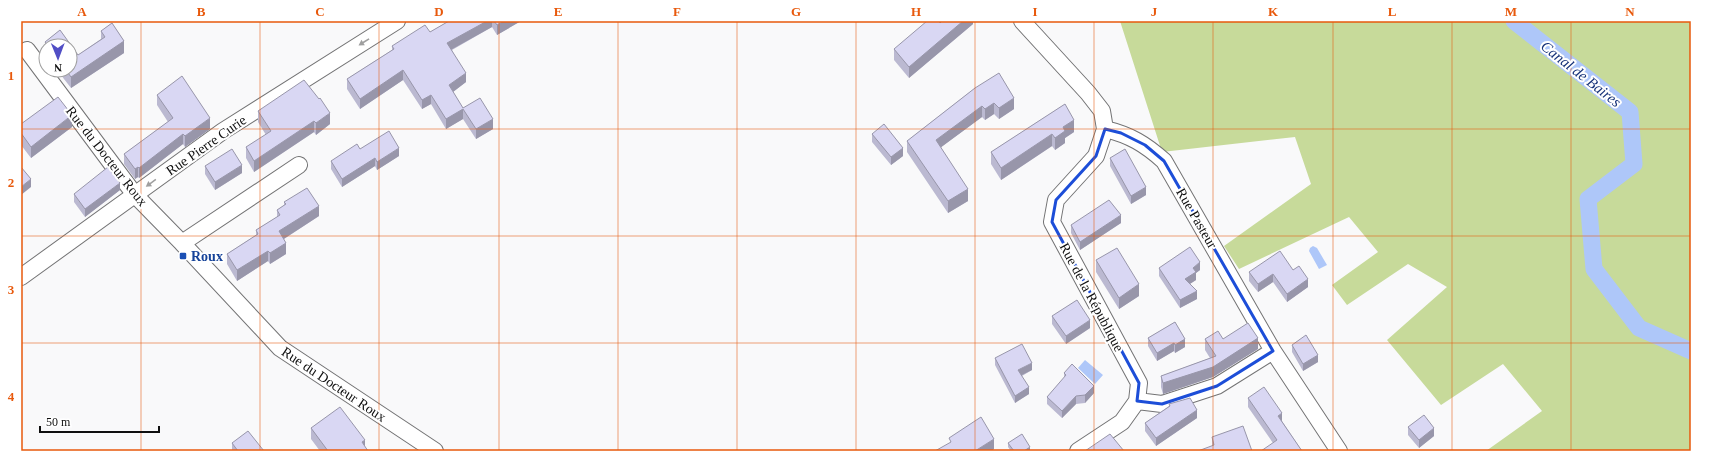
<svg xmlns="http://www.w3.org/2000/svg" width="1712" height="472" viewBox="0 0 1712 472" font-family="Georgia,serif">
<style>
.green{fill:#c7da9a}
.water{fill:#aec7f9}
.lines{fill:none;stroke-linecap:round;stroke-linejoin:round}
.canal{stroke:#aec7f9;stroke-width:17}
.minor-casing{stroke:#737374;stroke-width:18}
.minor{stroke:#fff;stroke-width:16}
.wall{fill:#bbb9d1}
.shaded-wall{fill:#9896aa}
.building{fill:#d9d7f3;stroke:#9896aa}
.oneway{fill:#9f9f9f}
.marked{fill:none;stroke:#1d4ed8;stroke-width:3;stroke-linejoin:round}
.grid{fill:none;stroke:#e8590c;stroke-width:1;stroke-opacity:0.55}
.transit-dot{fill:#1a4fb4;stroke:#fff;stroke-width:1.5}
.labels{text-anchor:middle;stroke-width:4;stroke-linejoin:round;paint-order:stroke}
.street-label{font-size:14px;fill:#0f0f0f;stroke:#fff}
.transit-label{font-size:14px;font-weight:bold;fill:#164399;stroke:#fff;text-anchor:start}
.water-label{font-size:15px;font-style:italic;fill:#17337a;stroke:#fff}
.neatline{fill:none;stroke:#e8590c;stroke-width:1.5}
.grid-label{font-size:13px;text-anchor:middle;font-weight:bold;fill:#e8590c}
</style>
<rect width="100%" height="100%" fill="#f9f9fa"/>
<path class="green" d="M 1120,21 L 1691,21 L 1691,451 L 1486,451 L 1542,411 L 1503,364 L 1441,405 L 1387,340 L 1447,287 L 1408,264 L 1347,305 L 1332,285 L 1378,252 L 1349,217 L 1239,269 L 1224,246 L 1311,184 L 1295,137 L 1162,152 Z"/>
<path class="water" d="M 1313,246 L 1317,248 L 1327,265 L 1319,269 L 1309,251 L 1310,248 Z
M 1085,360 L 1103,375 L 1095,384 L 1078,368 Z"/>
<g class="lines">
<path class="canal" d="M 1514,21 L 1630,112 L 1634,164 L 1588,199 L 1594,269 L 1639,328 L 1691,351"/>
<defs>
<path id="minor" d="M 1022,21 L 1088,93 L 1102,111 L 1105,129 L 1096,156 L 1056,200 L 1052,222 L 1139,383 L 1137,401 L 1122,422 L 1078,451
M 27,50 L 135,195 L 182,243 L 280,348 L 435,451
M 1105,129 C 1130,135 1145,144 1164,161 L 1273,351 L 1339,451
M 182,243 L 299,165
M 21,277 L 223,131 L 397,21
M 1137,401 L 1162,404 L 1217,386 L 1273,351"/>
</defs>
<use href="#minor" class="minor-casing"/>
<use href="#minor" class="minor"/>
</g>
<path class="wall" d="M 449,21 L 521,21 L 497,35 L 492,27 L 452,50 L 466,82 L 453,92 L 463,108 L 493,129 L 476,139 L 463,119 L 446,129 L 431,104 L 422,109 L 403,80 L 360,109 L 347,89 L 347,79 L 392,50 L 392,46 L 430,32 Z
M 973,21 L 973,24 L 909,78 L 894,60 L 894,49 L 940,23 Z
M 112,23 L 124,41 L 124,53 L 71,88 L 57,70 L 70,70 L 70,46 L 46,46 L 46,55 L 45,54 L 45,42 L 60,30 L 78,55 L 101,39 L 101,31 Z
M 975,88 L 1014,109 L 999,119 L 994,114 L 985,120 L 982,117 L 941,147 L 968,201 L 948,213 L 907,152 L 907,141 Z
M 157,95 L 210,129 L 185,147 L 183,144 L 139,178 L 138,177 L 135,179 L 124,164 L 124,154 L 168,122 L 157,105 Z
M 1065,104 L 1074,132 L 1065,138 L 1065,143 L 1055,150 L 1052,146 L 1001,180 L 991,164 L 991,152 Z
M 258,111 L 330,124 L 316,135 L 314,132 L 254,172 L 246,158 L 246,147 L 266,135 L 258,122 Z
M 21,124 L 72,127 L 31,158 L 21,145 Z
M 872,134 L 903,156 L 891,165 L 872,142 Z
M 399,156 L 377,170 L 375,166 L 342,187 L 331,169 L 331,161 Z
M 1110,158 L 1146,195 L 1131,204 L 1110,166 Z
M 205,166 L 242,173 L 215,190 L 205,174 Z
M 120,190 L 85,217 L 74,202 L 74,194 Z
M 284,202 L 319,216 L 284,239 L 286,254 L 270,264 L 268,261 L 237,281 L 227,264 L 227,254 L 256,235 L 256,230 L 277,217 L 277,210 L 284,205 Z
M 1121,223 L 1080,250 L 1071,233 L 1071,225 Z
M 1096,260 L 1139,296 L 1119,309 L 1096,272 Z
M 1159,268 L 1200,270 L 1196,273 L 1196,280 L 1190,284 L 1197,299 L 1180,308 L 1159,276 Z
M 1293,270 L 1308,287 L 1287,302 L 1273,282 L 1258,292 L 1249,281 L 1249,272 Z
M 1052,316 L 1090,328 L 1066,344 L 1052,324 Z
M 1175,322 L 1185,347 L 1175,353 L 1174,351 L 1157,361 L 1148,346 L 1148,338 Z
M 1205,339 L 1223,339 L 1258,349 L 1213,377 L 1163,394 L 1161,387 L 1161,376 L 1210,358 L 1205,350 Z
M 1292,345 L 1318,362 L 1303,371 L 1292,352 Z
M 995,358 L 1032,370 L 1022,376 L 1029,394 L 1015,403 L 995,365 Z
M 1064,373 L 1094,393 L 1085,403 L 1076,404 L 1062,418 L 1047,404 L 1047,397 L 1064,378 Z
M 1248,398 L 1282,421 L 1302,451 L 1273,443 L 1248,407 Z
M 1169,404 L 1197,418 L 1156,446 L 1145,431 L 1145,423 L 1169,406 Z
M 1408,427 L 1434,436 L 1419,448 L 1408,435 Z
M 311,428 L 365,447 L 368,451 L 320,451 L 311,439 Z
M 1212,437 L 1252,451 L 1212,446 Z
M 232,443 L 264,451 L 232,451 Z
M 1008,443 L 1030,451 L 1011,451 L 1008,447 Z"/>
<path class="shaded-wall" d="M 487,21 L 492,21 L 492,27 L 447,52 L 447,43 Z
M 504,21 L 521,21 L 497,35 L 497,25 Z
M 963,21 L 973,21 L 973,24 L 909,78 L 909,67 Z
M 124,41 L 124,53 L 71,88 L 71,77 Z
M 403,70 L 403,80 L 360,109 L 360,99 Z
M 466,73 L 466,82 L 449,95 L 449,85 Z
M 431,95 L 431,104 L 422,109 L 422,100 Z
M 1014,98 L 1014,109 L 999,119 L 999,108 Z
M 994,103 L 994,114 L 985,120 L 985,109 Z
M 982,106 L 982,117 L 936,151 L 936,140 Z
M 463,109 L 463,119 L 446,129 L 446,119 Z
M 330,113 L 330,124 L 316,135 L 316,123 Z
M 72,115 L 72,127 L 31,158 L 31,147 Z
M 210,118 L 210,129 L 185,147 L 185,136 Z
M 493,119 L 493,129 L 476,139 L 476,129 Z
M 1074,120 L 1074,132 L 1065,138 L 1065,143 L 1055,150 L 1055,138 L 1063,127 Z
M 314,121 L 314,132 L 254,172 L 254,161 Z
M 183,134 L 183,144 L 139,178 L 139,168 Z
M 1052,134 L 1052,146 L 1001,180 L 1001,168 Z
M 399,148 L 399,156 L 377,170 L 377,162 Z
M 903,148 L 903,156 L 891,165 L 891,157 Z
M 375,158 L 375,166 L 342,187 L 342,179 Z
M 242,165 L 242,173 L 215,190 L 215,182 Z
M 138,167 L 138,177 L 135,179 L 135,169 Z
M 31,179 L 31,187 L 21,195 L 21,187 Z
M 120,183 L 120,190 L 85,217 L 85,209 Z
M 1146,187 L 1146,195 L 1131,204 L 1131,196 Z
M 968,189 L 968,201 L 948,213 L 948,201 Z
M 319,206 L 319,216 L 279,242 L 279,231 Z
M 1121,215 L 1121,223 L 1080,250 L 1080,242 Z
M 286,243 L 286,254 L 270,264 L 270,253 Z
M 268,251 L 268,261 L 237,281 L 237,270 Z
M 1200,262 L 1200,270 L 1196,273 L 1196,280 L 1185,287 L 1185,279 L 1193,268 Z
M 1273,274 L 1273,282 L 1258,292 L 1258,284 Z
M 1308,279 L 1308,287 L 1287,302 L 1287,294 Z
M 1139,284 L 1139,296 L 1119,309 L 1119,298 Z
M 1197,291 L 1197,299 L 1180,308 L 1180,300 Z
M 1090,320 L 1090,328 L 1066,344 L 1066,336 Z
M 1258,338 L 1258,349 L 1213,377 L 1163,394 L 1163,383 Z
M 1185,339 L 1185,347 L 1175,353 L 1175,345 Z
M 1174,343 L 1174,351 L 1157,361 L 1157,353 Z
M 1318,355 L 1318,362 L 1303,371 L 1303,364 Z
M 1032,363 L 1032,370 L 1018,377 L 1018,370 Z
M 1094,386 L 1094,393 L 1085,403 L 1085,395 Z
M 1029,387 L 1029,394 L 1015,403 L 1015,396 Z
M 1076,396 L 1076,404 L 1062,418 L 1062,411 Z
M 1197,410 L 1197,418 L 1156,446 L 1156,438 Z
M 1282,413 L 1282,422 L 1278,416 Z
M 1434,428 L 1434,436 L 1419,448 L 1419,440 Z
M 994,439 L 994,449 L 992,451 L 975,451 Z
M 365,440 L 365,451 L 362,442 Z
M 1030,447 L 1030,451 L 1024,451 Z"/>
<path class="building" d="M 449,21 L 487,21 L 447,43 L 466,73 L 449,85 L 463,108 L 480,98 L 493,119 L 476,129 L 463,109 L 446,119 L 431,95 L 422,100 L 403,70 L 360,99 L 347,79 L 394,49 L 392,46 L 425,25 L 430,32 Z
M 494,21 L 504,21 L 497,25 Z
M 927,21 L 939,21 L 940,23 L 942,21 L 963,21 L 909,67 L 894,49 Z
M 112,23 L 124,41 L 71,77 L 66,70 L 70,70 L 70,46 L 48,46 L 45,42 L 60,30 L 78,55 L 105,37 L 101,31 Z
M 999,73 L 1014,98 L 999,108 L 994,103 L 985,109 L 982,106 L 936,140 L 968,189 L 948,201 L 907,141 L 975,88 Z
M 182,76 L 210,118 L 185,136 L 183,134 L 139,168 L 138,167 L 135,169 L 124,154 L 173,118 L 157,95 Z
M 304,80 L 319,99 L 320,98 L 330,113 L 316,123 L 314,121 L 254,161 L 246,147 L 271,131 L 258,111 Z
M 58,97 L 72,115 L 31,147 L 21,133 L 21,124 Z
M 1065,104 L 1074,120 L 1063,127 L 1065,131 L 1055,138 L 1052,134 L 1001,168 L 991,152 Z
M 884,124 L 903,148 L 891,157 L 872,134 Z
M 389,131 L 399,148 L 377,162 L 375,158 L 342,179 L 331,161 L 357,144 L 360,149 Z
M 232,149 L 242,165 L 215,182 L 205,166 Z
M 1125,149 L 1146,187 L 1131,196 L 1110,158 Z
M 21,167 L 31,179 L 21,187 Z
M 108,167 L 120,183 L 85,209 L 74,194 Z
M 307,188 L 319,206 L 279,231 L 286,243 L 270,253 L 268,251 L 237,270 L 227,254 L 258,234 L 256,230 L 280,215 L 277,210 L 286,204 L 284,202 Z
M 1109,200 L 1121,215 L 1080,242 L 1071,225 Z
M 1190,247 L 1200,262 L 1193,268 L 1196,272 L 1185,279 L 1197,291 L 1180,300 L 1159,268 Z
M 1117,248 L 1139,284 L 1119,298 L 1096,260 Z
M 1280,251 L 1293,270 L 1299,266 L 1308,279 L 1287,294 L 1273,274 L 1258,284 L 1249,272 Z
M 1077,300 L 1090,320 L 1066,336 L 1052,316 Z
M 1175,322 L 1185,339 L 1175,345 L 1174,343 L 1157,353 L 1148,338 Z
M 1248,323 L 1258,338 L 1213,367 L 1163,383 L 1161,376 L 1216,356 L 1205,339 L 1218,331 L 1223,339 Z
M 1306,335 L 1318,355 L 1303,364 L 1292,345 Z
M 1022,344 L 1032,363 L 1018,370 L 1029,387 L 1015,396 L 995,358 Z
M 1072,364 L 1094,386 L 1085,395 L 1076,396 L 1062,411 L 1047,397 L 1066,375 L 1064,373 Z
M 1264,387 L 1282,413 L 1278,416 L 1302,451 L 1261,451 L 1277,440 L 1248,398 Z
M 1190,398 L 1197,410 L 1156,438 L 1145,423 L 1170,406 L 1169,404 Z
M 340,407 L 365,440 L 362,442 L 368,451 L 353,451 L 352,450 L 351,451 L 328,451 L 311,428 Z
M 1424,415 L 1434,428 L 1419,440 L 1408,427 Z
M 981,417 L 994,439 L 975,451 L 935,451 L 951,442 L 949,438 Z
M 1243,426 L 1252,451 L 1198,451 L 1214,445 L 1212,437 Z
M 248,431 L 264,451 L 238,451 L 232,443 Z
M 1022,434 L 1030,447 L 1024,451 L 1014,451 L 1008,443 Z
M 1110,434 L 1124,451 L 1085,451 Z"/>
<defs><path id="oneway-solid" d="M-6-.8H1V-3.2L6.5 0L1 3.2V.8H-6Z"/></defs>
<g class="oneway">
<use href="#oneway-solid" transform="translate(364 42) rotate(148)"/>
<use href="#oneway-solid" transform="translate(151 183) rotate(144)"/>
</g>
<path class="marked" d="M 1105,129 L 1121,133 L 1145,145 L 1164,161 L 1273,351 L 1217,386 L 1162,404 L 1137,401 L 1139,383 L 1052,222 L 1056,200 L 1096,156 Z"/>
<path class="grid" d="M 141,21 L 141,451M 260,21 L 260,451M 379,21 L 379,451M 499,21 L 499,451M 618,21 L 618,451M 737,21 L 737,451M 856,21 L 856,451M 975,21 L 975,451M 1094,21 L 1094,451M 1213,21 L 1213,451M 1333,21 L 1333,451M 1452,21 L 1452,451M 1571,21 L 1571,451M 21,129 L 1691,129M 21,236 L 1691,236M 21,343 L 1691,343"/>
<rect class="transit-dot" x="179" y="252" width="8" height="8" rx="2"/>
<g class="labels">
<g class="street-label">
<text transform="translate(206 145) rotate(-35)" y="5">Rue Pierre Curie</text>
<text transform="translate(107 156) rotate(52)" y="5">Rue du Docteur Roux</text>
<text transform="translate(1197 218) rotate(60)" y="5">Rue Pasteur</text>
<text transform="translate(1092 297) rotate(62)" y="5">Rue de la République</text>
<text transform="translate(334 384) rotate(34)" y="5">Rue du Docteur Roux</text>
</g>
<g class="transit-label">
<text x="191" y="261">Roux</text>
</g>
<g class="water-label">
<text transform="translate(1581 74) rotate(38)" y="5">Canal de Baires</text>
</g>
</g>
<rect width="1712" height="472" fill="none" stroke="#ffffff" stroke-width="44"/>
<g transform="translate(58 58) rotate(179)"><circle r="19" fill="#ffffff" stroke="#9f9f9f"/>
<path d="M0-3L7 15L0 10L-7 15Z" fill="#514ec5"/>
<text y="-6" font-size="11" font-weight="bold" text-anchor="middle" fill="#0f0f0f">N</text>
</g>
<path d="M40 426v6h119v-6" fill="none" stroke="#0f0f0f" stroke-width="2"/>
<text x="46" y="426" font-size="12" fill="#0f0f0f" stroke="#ffffff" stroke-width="3" paint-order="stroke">50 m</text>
<rect x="22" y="22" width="1668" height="428" class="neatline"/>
<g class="grid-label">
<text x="82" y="16">A</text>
<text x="201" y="16">B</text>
<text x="320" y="16">C</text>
<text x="439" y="16">D</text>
<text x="558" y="16">E</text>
<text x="677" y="16">F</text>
<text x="796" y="16">G</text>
<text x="916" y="16">H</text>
<text x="1035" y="16">I</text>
<text x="1154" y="16">J</text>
<text x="1273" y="16">K</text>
<text x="1392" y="16">L</text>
<text x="1511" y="16">M</text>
<text x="1630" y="16">N</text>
<text x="11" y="80">1</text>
<text x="11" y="187">2</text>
<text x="11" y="294">3</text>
<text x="11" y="401">4</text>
</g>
</svg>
